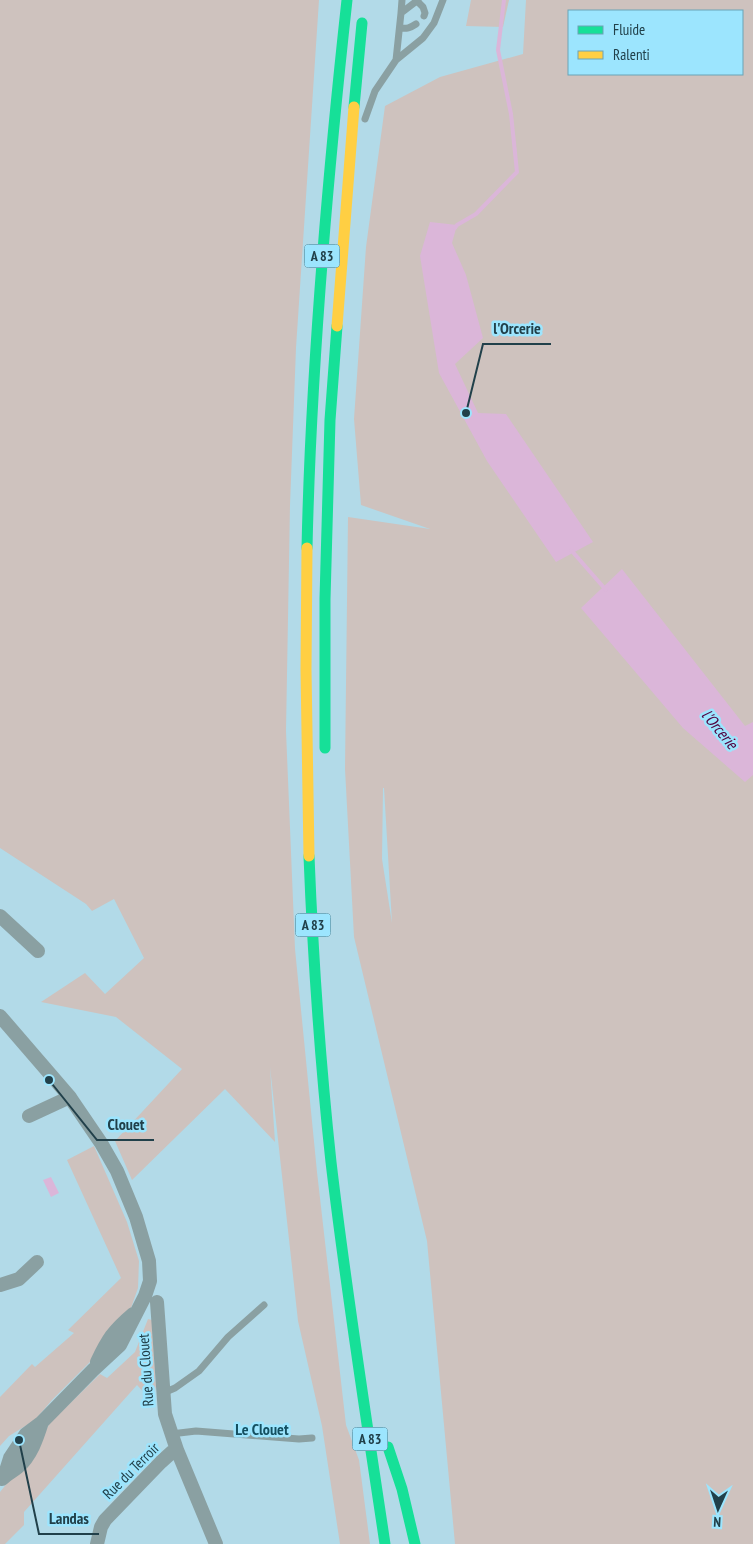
<svg xmlns="http://www.w3.org/2000/svg" width="753" height="1544" viewBox="0 0 753 1544" font-family="'PT Sans Narrow',sans-serif">
<style>
.green{fill:#cec2be;fill-rule:evenodd}
.water{fill:#dbb6d9}
.lines{fill:none;stroke-linecap:round;stroke-linejoin:round}
.stream{stroke:#dbb6d9;stroke-width:4}
.lane{stroke:#8aa0a2;stroke-width:7}
.street{stroke:#8aa0a2;stroke-width:14}
.fast{stroke:#16e098;stroke-width:11}
.slow{stroke:#ffcf43;stroke-width:11}
.labels{text-anchor:middle;stroke-width:5;stroke-linejoin:round;paint-order:stroke}
.shield{fill:#9ce5fe;stroke:#467280;stroke-width:1}
.shield-label{font-size:14px;font-weight:bold;fill:#21404a}
.street-label{font-size:15px;fill:#21404a;stroke:#9ce5fe}
.water-label{font-size:16px;font-style:italic;fill:#51003e;stroke:#9ce5fe}
.neighbourhood-label{font-size:16px;font-weight:bold;fill:#144f60;stroke:#9ce5fe}
.leader{fill:none;stroke:#21404a;stroke-width:2}
.callout-dot{fill:#21404a;stroke:#9ce5fe;stroke-width:2}
.callout-label{font-size:16px;text-anchor:middle;font-weight:bold;fill:#21404a;stroke:#9ce5fe;stroke-width:5;stroke-linejoin:round;paint-order:stroke}
</style>
<rect width="100%" height="100%" fill="#b2dae8"/>
<path class="green" d="M 0,0 L 319,0 L 296,348 L 290,505 L 286,731 L 295,949 L 317,1172 L 346,1425 L 359,1460 L 370,1544 L 340,1544 L 322,1426 L 298,1321 L 270,1067 L 275,1142 L 225,1089 L 132,1180 L 115,1141 L 182,1069 L 116,1017 L 41,1002 L 85,973 L 105,994 L 144,958 L 114,899 L 92,911 L 86,904 L 0,848 Z
M 471,0 L 509,0 L 503,27 L 466,26 Z
M 526,0 L 753,0 L 753,1544 L 455,1544 L 427,1241 L 354,937 L 345,769 L 348,517 L 430,529 L 361,505 L 354,419 L 366,247 L 385,106 L 440,77 L 523,54 ZM 569,11 L 742,11 L 742,74 L 569,74 ZM 383,788 L 384,788 L 392,923 L 382,859 Z
M 94,1146 L 127,1222 L 139,1261 L 138,1288 L 131,1308 L 92,1360 L 52,1400 L 35,1420 L 9,1436 L 0,1446 L 0,1397 L 32,1364 L 35,1367 L 74,1333 L 68,1330 L 121,1278 L 67,1160 Z
M 148,1319 L 152,1320 L 156,1386 L 154,1395 L 147,1396 L 137,1385 L 24,1512 L 24,1525 L 5,1544 L 0,1544 L 0,1492 L 40,1442 L 49,1424 L 100,1374 L 107,1378 L 135,1352 Z"/>
<path class="water" d="M 430,222 L 457,225 L 452,243 L 466,275 L 483,338 L 455,364 L 478,413 L 506,414 L 593,542 L 556,562 L 487,461 L 439,373 L 420,256 Z
M 622,569 L 745,726 L 753,722 L 753,775 L 745,782 L 683,728 L 581,608 Z
M 51,1177 L 59,1193 L 51,1197 L 43,1180 Z"/>
<g class="lines">
<path class="stream" d="M 455,228 L 457,225 L 476,214 L 517,172 L 511,114 L 498,50 L 504,0
M 571,550 L 606,590"/>
<path class="lane" d="M 417,1 L 423,7 L 425,13 L 424,16
M 401,13 L 402,0
M 400,28 C 407,29 410,28 416,24
M 396,60 L 401,13 L 418,0
M 365,119 L 375,91 L 396,60 L 423,38 L 434,23 L 443,0
M 163,1393 L 175,1388 L 199,1371 L 228,1337 L 264,1305
M 171,1434 L 196,1431 L 299,1439 L 312,1438"/>
<path class="street" d="M 0,916 L 38,951
M 0,1016 L 69,1096 L 101,1143 L 117,1171 L 136,1217 L 149,1261 L 150,1281 L 145,1296 L 120,1345 L 93,1370 L 42,1422 L 26,1434 L 10,1458 L 4,1477
M 29,1116 L 70,1097
M 0,1285 L 19,1279 L 37,1262
M 157,1302 L 165,1414 L 177,1450 L 216,1544
M 97,1362 C 108,1339 113,1331 133,1314
M 2,1479 C 7,1474 13,1471 18,1467 C 31,1456 37,1438 42,1422
M 97,1544 L 101,1527 L 105,1520 L 161,1462 L 172,1452 L 177,1450"/>
<path class="fast" d="M 354,107 L 362,23
M 307,548 C 311,365 327,182 347,0
M 325,748 L 325,599 L 330,420 L 337,326
M 309,856 C 313,958 320,1060 331,1162 C 346,1290 366,1417 385,1544
M 388,1447 L 402,1489 L 415,1544"/>
<path class="slow" d="M 337,326 L 354,107
M 307,548 L 306,669 L 309,856"/>
</g>
<g class="labels">
<g class="shield">
<rect x="304.5" y="244.5" width="35" height="23" rx="4"/>
<rect x="295.5" y="913.5" width="35" height="23" rx="4"/>
<rect x="352.5" y="1427.5" width="35" height="23" rx="4"/>
</g>
<g class="shield-label">
<text x="322" y="261">A 83</text>
<text x="313" y="930">A 83</text>
<text x="370" y="1444">A 83</text>
</g>
<g class="street-label">
<text transform="translate(146 1370) rotate(-94)" y="5">Rue du Clouet</text>
<text transform="translate(131 1471) rotate(-45)" y="5">Rue du Terroir</text>
</g>
<g class="water-label">
<text transform="translate(720 729) rotate(50)" y="6">l'Orcerie</text>
</g>
<g class="neighbourhood-label">
<text x="262" y="1435">Le Clouet</text>
</g>
</g>
<path class="leader" d="M466 413L483 344H551M49 1080L97 1140H154M19 1440L39 1534H99"/>
<g class="callout-dot">
<circle cx="466" cy="413" r="5"/>
<circle cx="49" cy="1080" r="5"/>
<circle cx="19" cy="1440" r="5"/>
</g>
<g class="callout-label">
<text x="517" y="334">l'Orcerie</text>
<text x="126" y="1130">Clouet</text>
<text x="69" y="1524">Landas</text>
</g>
<rect x="568" y="10" width="175" height="65" fill="#9ce5fe" stroke="#6ba3b6"/>
<rect x="578" y="26" width="25" height="8" fill="#16e098" stroke="#6ba3b6"/>
<text x="613" y="35" font-size="15" fill="#21404a">Fluide</text>
<rect x="578" y="51" width="25" height="8" fill="#ffcf43" stroke="#6ba3b6"/>
<text x="613" y="60" font-size="15" fill="#21404a">Ralenti</text>
<g transform="translate(718 1509) rotate(183)" stroke="#9ce5fe" stroke-width="4" paint-order="stroke">
<path d="M0-4L9 19L0 12L-9 19Z" fill="#21404a"/>
<text y="-8" font-size="14" font-weight="bold" text-anchor="middle" fill="#21404a">N</text>
</g>
</svg>
